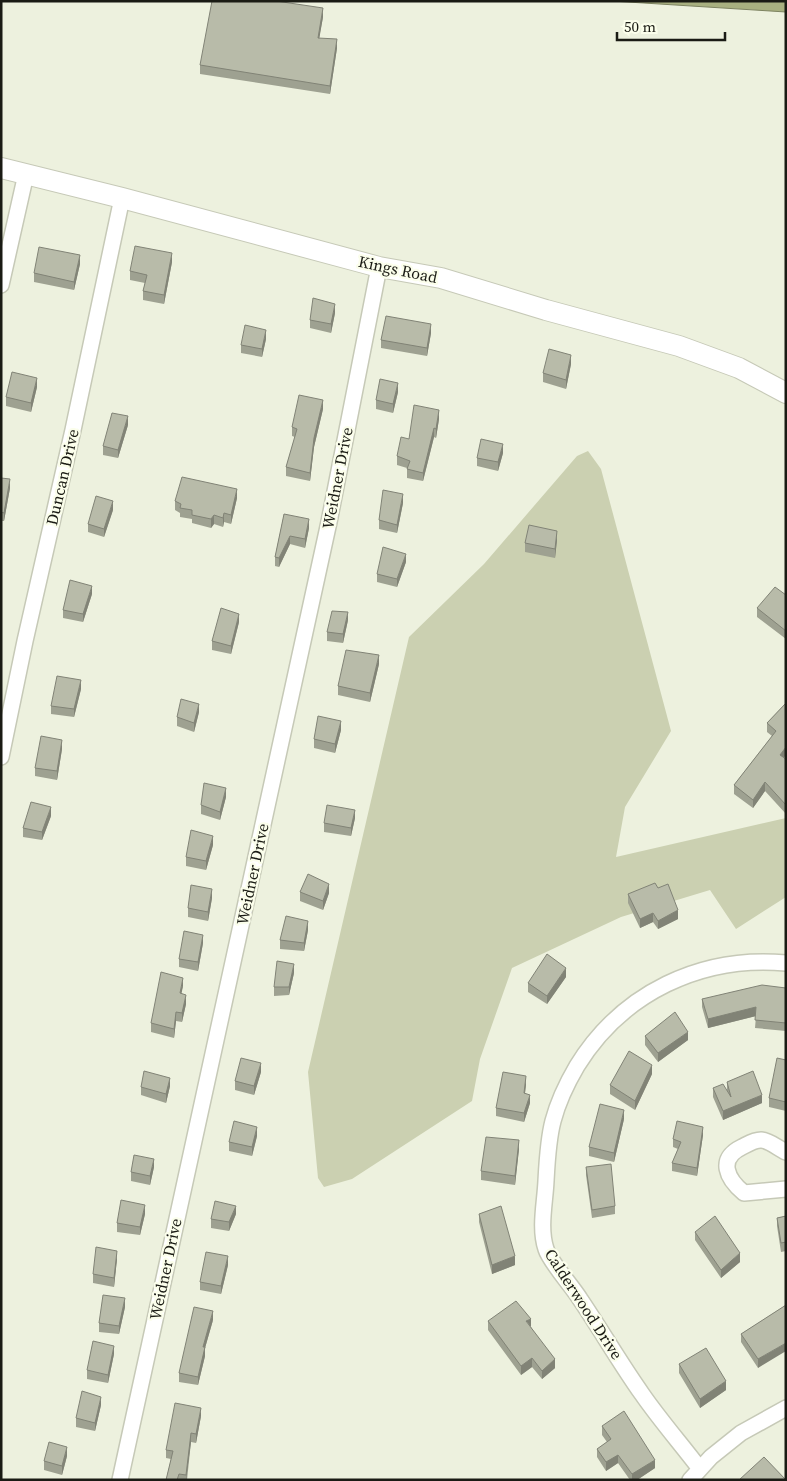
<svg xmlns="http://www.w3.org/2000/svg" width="787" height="1481" viewBox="0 0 787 1481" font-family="'Source Serif 4',serif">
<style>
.green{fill:#cbd0b1}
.water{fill:#a8b080;stroke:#7d8360}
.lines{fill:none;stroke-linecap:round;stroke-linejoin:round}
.minor-casing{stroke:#c6c9b7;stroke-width:18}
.major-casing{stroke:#c6c9b7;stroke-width:22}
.minor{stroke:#fff;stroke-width:15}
.major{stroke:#fff;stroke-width:20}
.wall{fill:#9ea191}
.shaded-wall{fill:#818376}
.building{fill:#b8bba9;stroke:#818376}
.labels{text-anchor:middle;stroke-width:4.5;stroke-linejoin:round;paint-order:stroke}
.street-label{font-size:16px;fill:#1a1b14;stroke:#fbfeeb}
</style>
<rect width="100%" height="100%" fill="#edf1de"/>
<path class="green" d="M 588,451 L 601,469 L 671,731 L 625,807 L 616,857 L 786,818 L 786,897 L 736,929 L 710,890 L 621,917 L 512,968 L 480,1059 L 472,1101 L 352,1179 L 324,1187 L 318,1178 L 308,1072 L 409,637 L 484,564 L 577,456 Z"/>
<path class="water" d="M 612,1 L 786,1 L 786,12 Z"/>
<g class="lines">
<defs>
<path id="minor" d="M 1,285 L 26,174
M 1,757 L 25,641 L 73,430 L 122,198
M 786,1152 C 779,1149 769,1140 761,1140 C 754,1140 748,1144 742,1147 C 717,1159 727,1179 744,1193 L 786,1189
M 700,1469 C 681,1444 660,1420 642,1394 C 620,1363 601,1330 580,1299 C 572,1286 550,1262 546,1249 C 539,1228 545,1203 546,1181 C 547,1162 548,1140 553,1121 C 558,1102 567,1083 577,1066 C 622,993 701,955 786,963
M 120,1480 L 329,522 L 379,267
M 690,1480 L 711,1457 L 741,1433 L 786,1408"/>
<path id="major" d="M 1,168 L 122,198 L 379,267 L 441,278 L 546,310 L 679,346 L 739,368 L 786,393"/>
</defs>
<use href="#minor" class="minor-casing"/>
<use href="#major" class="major-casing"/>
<use href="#minor" class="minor"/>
<use href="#major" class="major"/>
</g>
<path class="wall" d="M 323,17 L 319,38 L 337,48 L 330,94 L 200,74 L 200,65 Z
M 172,262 L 164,304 L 143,300 L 143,291 L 145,283 L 130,280 L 130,271 Z
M 80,264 L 74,290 L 34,282 L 34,273 Z
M 335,313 L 331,333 L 310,328 L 310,320 Z
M 431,333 L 427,356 L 381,348 L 381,340 Z
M 266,339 L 262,357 L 241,353 L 241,345 Z
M 571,364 L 566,389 L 543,382 L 543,373 Z
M 37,387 L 31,412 L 6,406 L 6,397 Z
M 398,392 L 393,413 L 376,409 L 376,400 Z
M 323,409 L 314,447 L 310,481 L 286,476 L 286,467 L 295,437 L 292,436 L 292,427 Z
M 439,419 L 436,438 L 434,437 L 423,481 L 407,478 L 407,468 L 397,465 L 397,456 L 409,439 Z
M 128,425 L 118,458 L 103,455 L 103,446 Z
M 503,453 L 498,471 L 477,466 L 477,458 Z
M 1,478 L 10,488 L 4,521 L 1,521 Z
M 237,498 L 231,524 L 224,522 L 223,527 L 214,524 L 211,528 L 192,523 L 192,519 L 180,517 L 180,513 L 175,510 L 175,501 Z
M 403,503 L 397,533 L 379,529 L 379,520 Z
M 113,510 L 104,537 L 88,532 L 88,524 Z
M 284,514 L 309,528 L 305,548 L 290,544 L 279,567 L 275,566 L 275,557 Z
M 557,540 L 555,558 L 525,552 L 525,543 Z
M 406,562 L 397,587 L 377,582 L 377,574 Z
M 92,594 L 83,622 L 63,618 L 63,610 Z
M 786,595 L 786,639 L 757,617 L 757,608 Z
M 348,620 L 343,643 L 327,641 L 327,632 Z
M 239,622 L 231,654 L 212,650 L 212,641 Z
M 379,664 L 370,702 L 338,695 L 338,686 Z
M 81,689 L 74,717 L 51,714 L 51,706 Z
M 786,703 L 784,758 L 786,759 L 786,814 L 765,791 L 753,808 L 734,794 L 734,785 L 772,736 L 767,732 L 767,723 Z
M 199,712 L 194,732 L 177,726 L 177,717 Z
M 341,730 L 335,753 L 314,748 L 314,739 Z
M 62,749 L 57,780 L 35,776 L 35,768 Z
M 226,797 L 220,820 L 201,814 L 201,805 Z
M 51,816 L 42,840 L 23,837 L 23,828 Z
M 355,818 L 351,836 L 324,832 L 324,823 Z
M 213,845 L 206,870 L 186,866 L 186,857 Z
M 300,892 L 329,893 L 323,910 L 300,901 Z
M 628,894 L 678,919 L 658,929 L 653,922 L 640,928 L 628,903 Z
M 212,898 L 208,921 L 188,917 L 188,908 Z
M 308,930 L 304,951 L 280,949 L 280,940 Z
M 203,943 L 198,971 L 179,967 L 179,959 Z
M 294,973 L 289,995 L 274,996 L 274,987 Z
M 566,977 L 547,1004 L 528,992 L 528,983 Z
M 183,986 L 181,993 L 186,1004 L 182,1022 L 176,1021 L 174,1038 L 151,1032 L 151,1023 Z
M 786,988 L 786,1031 L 755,1028 L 756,1016 L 708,1028 L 702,1007 L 702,999 Z
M 645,1036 L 688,1040 L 658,1062 L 645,1045 Z
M 786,1060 L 786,1111 L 769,1107 L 769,1098 Z
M 261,1072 L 254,1095 L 235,1090 L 235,1081 Z
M 652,1074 L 635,1110 L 610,1094 L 610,1085 Z
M 727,1082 L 762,1103 L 723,1120 L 713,1097 L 713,1088 L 727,1090 Z
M 526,1084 L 525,1093 L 530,1103 L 524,1122 L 496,1116 L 496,1108 Z
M 170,1086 L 166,1103 L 141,1095 L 141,1087 Z
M 624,1119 L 614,1162 L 589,1156 L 589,1147 Z
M 703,1135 L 697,1176 L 672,1171 L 672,1163 L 678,1149 L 673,1147 L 673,1139 Z
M 257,1136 L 252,1156 L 229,1151 L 229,1142 Z
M 519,1149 L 515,1185 L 481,1180 L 481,1171 Z
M 154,1167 L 150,1185 L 131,1181 L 131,1172 Z
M 586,1167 L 615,1206 L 615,1214 L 592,1218 L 586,1175 Z
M 145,1214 L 140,1235 L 117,1232 L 117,1223 Z
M 236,1214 L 229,1231 L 211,1228 L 211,1219 Z
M 479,1214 L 515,1265 L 492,1274 L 479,1222 Z
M 786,1216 L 786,1251 L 781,1252 L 777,1226 L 777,1218 Z
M 695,1232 L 740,1262 L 721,1278 L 695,1240 Z
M 117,1259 L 114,1287 L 93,1283 L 93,1274 Z
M 228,1265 L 221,1294 L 200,1290 L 200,1282 Z
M 786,1305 L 758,1368 L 741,1342 L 741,1334 Z
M 125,1307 L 119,1334 L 99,1332 L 99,1323 Z
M 213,1320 L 205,1348 L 205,1356 L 198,1385 L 179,1382 L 179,1373 Z
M 488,1321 L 531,1327 L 555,1368 L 542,1379 L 532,1367 L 521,1375 L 488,1330 Z
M 114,1354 L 108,1383 L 87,1379 L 87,1370 Z
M 679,1364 L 726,1390 L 700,1408 L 679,1373 Z
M 101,1405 L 95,1431 L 76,1427 L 76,1418 Z
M 201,1416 L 196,1443 L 191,1442 L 187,1480 L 166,1480 L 171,1459 L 166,1458 L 166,1450 Z
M 602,1426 L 655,1468 L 637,1480 L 630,1480 L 618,1463 L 606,1471 L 597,1457 L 597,1449 L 607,1442 L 602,1435 Z
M 67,1456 L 62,1475 L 44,1470 L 44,1461 Z"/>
<path class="shaded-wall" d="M 323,8 L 323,17 L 318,46 L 318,38 Z
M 337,39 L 337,48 L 330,94 L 330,86 Z
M 172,253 L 172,262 L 164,304 L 164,295 Z
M 80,255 L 80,264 L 74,290 L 74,282 Z
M 335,304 L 335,313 L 331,333 L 331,324 Z
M 431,324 L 431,333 L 427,356 L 427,348 Z
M 266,330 L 266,339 L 262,357 L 262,349 Z
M 571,355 L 571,364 L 566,389 L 566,380 Z
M 37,378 L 37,387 L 31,412 L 31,403 Z
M 398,383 L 398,392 L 393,413 L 393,404 Z
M 323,400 L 323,409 L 314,447 L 310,481 L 310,473 L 314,438 Z
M 439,410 L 439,419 L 436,438 L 436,429 Z
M 128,416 L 128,425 L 118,458 L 118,450 Z
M 434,428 L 434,437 L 423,481 L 423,473 Z
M 503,444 L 503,453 L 498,471 L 498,462 Z
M 10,479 L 10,488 L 4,521 L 4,513 Z
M 237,489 L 237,498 L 231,524 L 231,515 Z
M 403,494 L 403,503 L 397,533 L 397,525 Z
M 113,501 L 113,510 L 104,537 L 104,529 Z
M 224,513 L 224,522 L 223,527 L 223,518 Z
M 214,515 L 214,524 L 211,528 L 211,519 Z
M 309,519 L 309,528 L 305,548 L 305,539 Z
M 557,531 L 557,540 L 555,558 L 555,549 Z
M 290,536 L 290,544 L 279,567 L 279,558 Z
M 406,554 L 406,562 L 397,587 L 397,579 Z
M 92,586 L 92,594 L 83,622 L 83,614 Z
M 348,612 L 348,620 L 343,643 L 343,634 Z
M 239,614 L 239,622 L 231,654 L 231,646 Z
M 379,655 L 379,664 L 370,702 L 370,693 Z
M 81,680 L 81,689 L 74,717 L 74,709 Z
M 199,704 L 199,712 L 194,732 L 194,723 Z
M 341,721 L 341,730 L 335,753 L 335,744 Z
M 62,740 L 62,749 L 57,780 L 57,771 Z
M 786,747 L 786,755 L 780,763 L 780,755 Z
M 765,782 L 765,791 L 753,808 L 753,800 Z
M 226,788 L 226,797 L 220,820 L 220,812 Z
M 51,807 L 51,816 L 42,840 L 42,832 Z
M 355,810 L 355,818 L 351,836 L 351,828 Z
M 213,836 L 213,845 L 206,870 L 206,861 Z
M 329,884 L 329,893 L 323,910 L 323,901 Z
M 212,889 L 212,898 L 208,921 L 208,912 Z
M 678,910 L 678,919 L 658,929 L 658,921 Z
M 653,913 L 653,922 L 640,928 L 640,919 Z
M 308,921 L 308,930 L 304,951 L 304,943 Z
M 203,935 L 203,943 L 198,971 L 198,962 Z
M 294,964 L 294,973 L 289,995 L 289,987 Z
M 566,968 L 566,977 L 547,1004 L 547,996 Z
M 183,978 L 183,986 L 180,1001 L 180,993 Z
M 186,995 L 186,1004 L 182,1022 L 182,1013 Z
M 756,1007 L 756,1016 L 708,1028 L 708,1019 Z
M 176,1012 L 176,1021 L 174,1038 L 174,1029 Z
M 688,1032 L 688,1040 L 658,1062 L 658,1053 Z
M 261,1063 L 261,1072 L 254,1095 L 254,1086 Z
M 652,1065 L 652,1074 L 635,1110 L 635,1101 Z
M 526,1076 L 526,1084 L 524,1102 L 524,1093 Z
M 170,1078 L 170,1086 L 166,1103 L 166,1094 Z
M 530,1095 L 530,1103 L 524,1122 L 524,1113 Z
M 762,1095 L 762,1103 L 723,1120 L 723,1111 Z
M 624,1110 L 624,1119 L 614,1162 L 614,1153 Z
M 257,1127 L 257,1136 L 252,1156 L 252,1147 Z
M 703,1127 L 703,1135 L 697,1176 L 697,1168 Z
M 519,1140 L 519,1149 L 515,1185 L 515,1176 Z
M 154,1159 L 154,1167 L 150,1185 L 150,1176 Z
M 145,1205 L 145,1214 L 140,1235 L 140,1227 Z
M 236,1206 L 236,1214 L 229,1231 L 229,1222 Z
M 117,1251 L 117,1259 L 114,1287 L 114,1278 Z
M 740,1253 L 740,1262 L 721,1278 L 721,1270 Z
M 228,1256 L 228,1265 L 221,1294 L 221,1286 Z
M 515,1256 L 515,1265 L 492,1274 L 492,1265 Z
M 125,1298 L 125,1307 L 119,1334 L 119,1326 Z
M 213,1311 L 213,1320 L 205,1348 L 205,1356 L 198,1385 L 198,1377 L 203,1347 Z
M 531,1319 L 531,1327 L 526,1321 Z
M 786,1343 L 786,1351 L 758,1368 L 758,1359 Z
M 114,1346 L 114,1354 L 108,1383 L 108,1375 Z
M 532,1358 L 532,1367 L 521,1375 L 521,1366 Z
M 555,1359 L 555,1368 L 542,1379 L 542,1371 Z
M 726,1381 L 726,1390 L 700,1408 L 700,1399 Z
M 101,1397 L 101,1405 L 95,1431 L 95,1423 Z
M 201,1408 L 201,1416 L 196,1443 L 196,1434 Z
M 191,1433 L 191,1442 L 186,1480 L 186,1475 Z
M 67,1447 L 67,1456 L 62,1475 L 62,1466 Z
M 618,1455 L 618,1463 L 606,1471 L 606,1462 Z
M 655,1460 L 655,1468 L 637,1480 L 632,1480 L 632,1474 Z"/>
<path class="building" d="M 212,1 L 276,1 L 323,8 L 318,38 L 337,39 L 330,86 L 200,65 Z
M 135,246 L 172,253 L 164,295 L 143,291 L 147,275 L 130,271 Z
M 39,247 L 80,255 L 74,282 L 34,273 Z
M 313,298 L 335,304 L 331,324 L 310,320 Z
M 386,316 L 431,324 L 427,348 L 381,340 Z
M 245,325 L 266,330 L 262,349 L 241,345 Z
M 549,349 L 571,355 L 566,380 L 543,373 Z
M 12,372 L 37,378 L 31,403 L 6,397 Z
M 380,379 L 398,383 L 393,404 L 376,400 Z
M 299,395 L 323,400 L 314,438 L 310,473 L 286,467 L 297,429 L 292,427 Z
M 414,405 L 439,410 L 436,429 L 434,428 L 423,473 L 407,469 L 410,461 L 397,456 L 401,437 L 409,439 Z
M 112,413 L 128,416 L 118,450 L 103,446 Z
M 481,439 L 503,444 L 498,462 L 477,458 Z
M 182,477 L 237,489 L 231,515 L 224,513 L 223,518 L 214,515 L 211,519 L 192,515 L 192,510 L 180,508 L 181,504 L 175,501 Z
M 1,478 L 10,479 L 4,513 L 1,512 Z
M 383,490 L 403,494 L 397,525 L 379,520 Z
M 96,496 L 113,501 L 104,529 L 88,524 Z
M 284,514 L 309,519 L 305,539 L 290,536 L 279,558 L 275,557 Z
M 529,525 L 557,531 L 555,549 L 525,543 Z
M 383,547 L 406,554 L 397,579 L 377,574 Z
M 70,580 L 92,586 L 83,614 L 63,610 Z
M 775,587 L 786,595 L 786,631 L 757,608 Z
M 221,608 L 239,614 L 231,646 L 212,641 Z
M 332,611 L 348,612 L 343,634 L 327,632 Z
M 346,650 L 379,655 L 370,693 L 338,686 Z
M 57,676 L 81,680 L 74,709 L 51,706 Z
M 181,699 L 199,704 L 194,723 L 177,717 Z
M 786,703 L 786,747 L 780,755 L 786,759 L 786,805 L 765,782 L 753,800 L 734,785 L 776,731 L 767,723 Z
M 318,716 L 341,721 L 335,744 L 314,739 Z
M 41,736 L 62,740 L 57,771 L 35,768 Z
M 204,783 L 226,788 L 220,812 L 201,805 Z
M 31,802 L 51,807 L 42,832 L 23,828 Z
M 327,805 L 355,810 L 351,828 L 324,823 Z
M 191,830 L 213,836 L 206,861 L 186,857 Z
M 308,874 L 329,884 L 323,901 L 300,892 Z
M 655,883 L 658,888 L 668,884 L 678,910 L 658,921 L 653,913 L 640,919 L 628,894 Z
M 191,885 L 212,889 L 208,912 L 188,908 Z
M 286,916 L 308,921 L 304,943 L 280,940 Z
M 184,931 L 203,935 L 198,962 L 179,959 Z
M 547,954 L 566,968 L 547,996 L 528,983 Z
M 277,961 L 294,964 L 289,987 L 274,987 Z
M 161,972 L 183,978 L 180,993 L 186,995 L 182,1013 L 176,1012 L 174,1029 L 151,1023 Z
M 762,985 L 786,988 L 786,1023 L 755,1020 L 756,1007 L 708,1019 L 702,999 Z
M 675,1012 L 688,1032 L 658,1053 L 645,1036 Z
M 629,1051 L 652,1065 L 635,1101 L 610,1085 Z
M 241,1058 L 261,1063 L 254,1086 L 235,1081 Z
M 777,1058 L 786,1060 L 786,1102 L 769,1098 Z
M 144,1071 L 170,1078 L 166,1094 L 141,1087 Z
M 753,1071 L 762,1095 L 723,1111 L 713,1088 L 723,1084 L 731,1097 L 727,1082 Z
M 503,1072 L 526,1076 L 524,1093 L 530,1095 L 524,1113 L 496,1108 Z
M 600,1104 L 624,1110 L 614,1153 L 589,1147 Z
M 234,1121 L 257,1127 L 252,1147 L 229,1142 Z
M 677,1121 L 703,1127 L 697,1168 L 672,1163 L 681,1142 L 673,1139 Z
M 486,1137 L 519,1140 L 515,1176 L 481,1171 Z
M 134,1155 L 154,1159 L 150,1176 L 131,1172 Z
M 611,1164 L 615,1206 L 592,1210 L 586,1167 Z
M 121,1200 L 145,1205 L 140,1227 L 117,1223 Z
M 215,1201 L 236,1206 L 229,1222 L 211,1219 Z
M 501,1206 L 515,1256 L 492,1265 L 479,1214 Z
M 715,1216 L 740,1253 L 721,1270 L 695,1232 Z
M 786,1216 L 786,1242 L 781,1243 L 777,1218 Z
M 96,1247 L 117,1251 L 114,1278 L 93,1274 Z
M 206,1252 L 228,1256 L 221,1286 L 200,1282 Z
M 103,1295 L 125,1298 L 119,1326 L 99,1323 Z
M 516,1301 L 531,1319 L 526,1321 L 555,1359 L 542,1371 L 532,1358 L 521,1366 L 488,1321 Z
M 786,1305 L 786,1343 L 758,1359 L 741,1334 Z
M 194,1307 L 213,1311 L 203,1347 L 205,1347 L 198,1377 L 179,1373 Z
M 93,1341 L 114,1346 L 108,1375 L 87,1370 Z
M 706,1348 L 726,1381 L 700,1399 L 679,1364 Z
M 82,1391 L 101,1397 L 95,1423 L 76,1418 Z
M 175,1403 L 201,1408 L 196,1434 L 191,1433 L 186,1475 L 179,1474 L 177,1480 L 166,1480 L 173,1451 L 166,1450 Z
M 624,1411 L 655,1460 L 632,1474 L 618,1455 L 606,1462 L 597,1449 L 611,1439 L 602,1426 Z
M 49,1442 L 67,1447 L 62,1466 L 44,1461 Z
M 764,1457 L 786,1480 L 739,1480 Z"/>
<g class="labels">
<g class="street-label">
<text transform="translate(398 269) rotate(12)" y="6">Kings Road</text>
<text transform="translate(62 477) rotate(-77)" y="6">Duncan Drive</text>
<text transform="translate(337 478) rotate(-79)" y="6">Weidner Drive</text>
<text transform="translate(252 874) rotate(-78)" y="6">Weidner Drive</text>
<text transform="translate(165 1269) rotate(-78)" y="6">Weidner Drive</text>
<text transform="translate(584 1304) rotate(57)" y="6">Calderwood Drive</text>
</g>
</g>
<rect width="787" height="1481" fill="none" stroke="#1a1b14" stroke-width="5"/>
<path d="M617 32v8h108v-8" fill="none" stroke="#1a1b14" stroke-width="2.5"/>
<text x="624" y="32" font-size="15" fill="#1a1b14" stroke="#fbfeeb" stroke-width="4" paint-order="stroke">50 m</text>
</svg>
